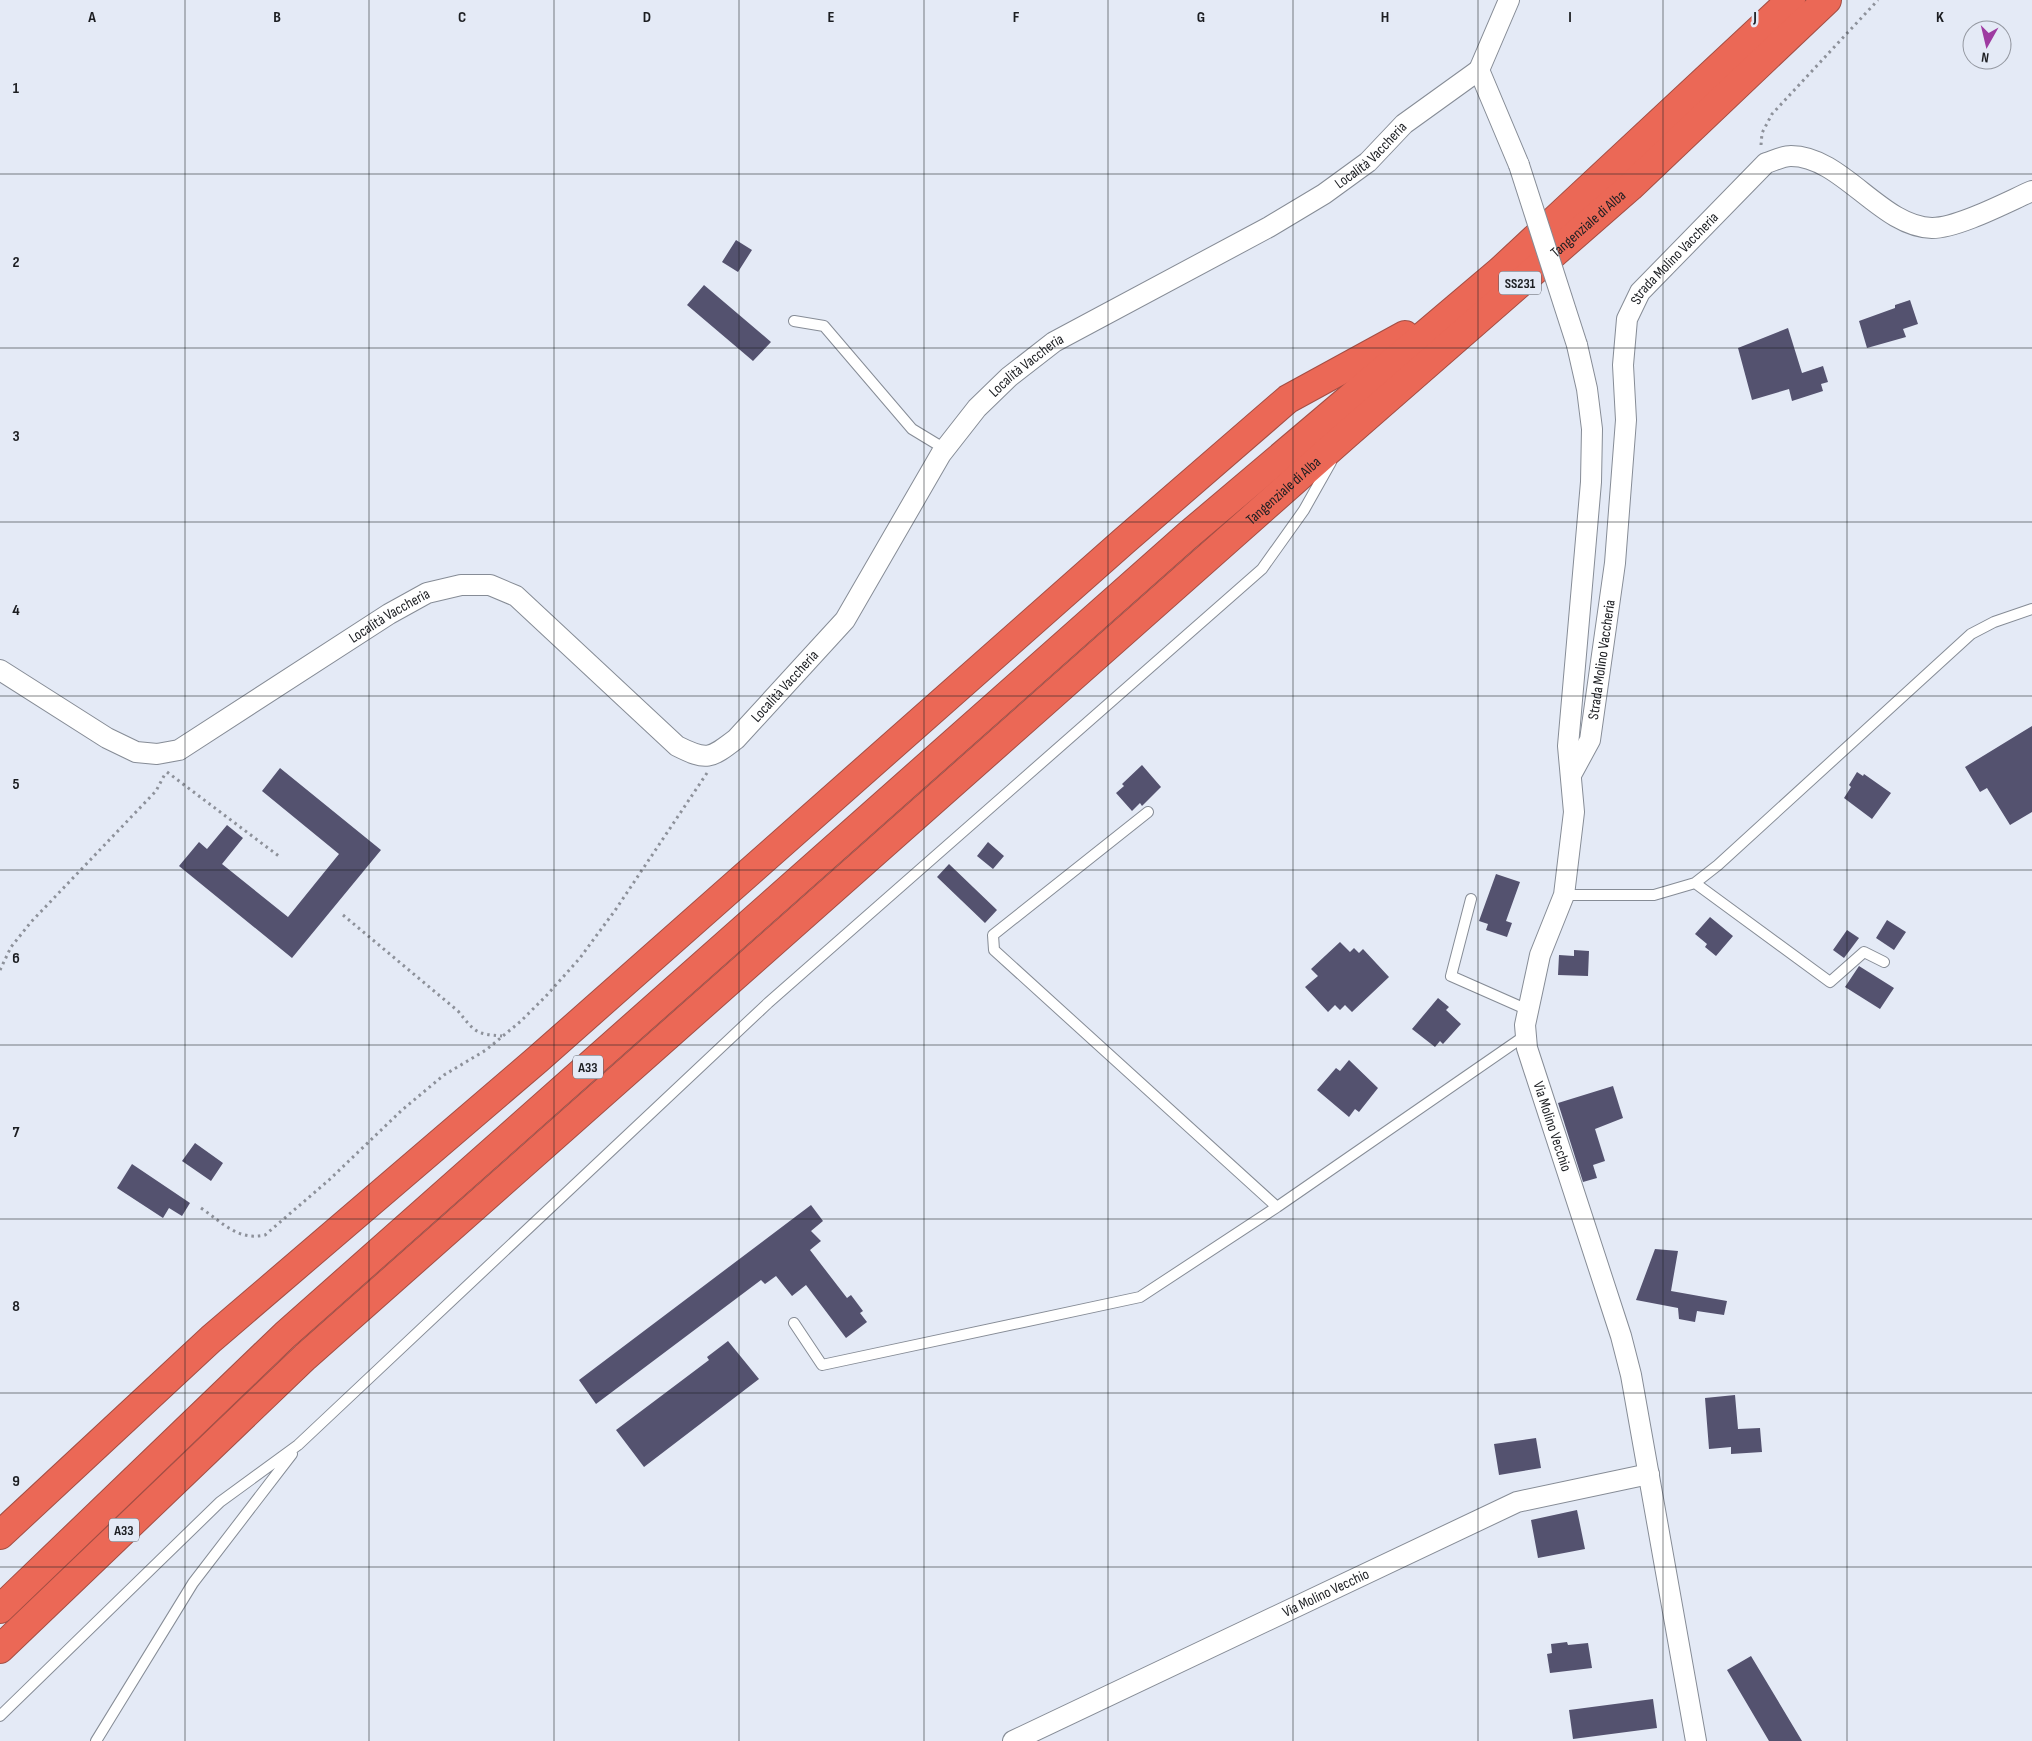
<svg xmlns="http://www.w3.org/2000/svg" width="2032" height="1741" viewBox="0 0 2032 1741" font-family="'Sofia Sans Condensed',sans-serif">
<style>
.building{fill:#54526f}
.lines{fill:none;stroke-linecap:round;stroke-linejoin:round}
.lane-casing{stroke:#868c96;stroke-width:12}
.street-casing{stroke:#868c96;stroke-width:22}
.highway-casing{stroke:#a34e44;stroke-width:30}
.path{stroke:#8d919a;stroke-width:3;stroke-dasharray:2.5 4;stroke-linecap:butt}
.lane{stroke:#fff;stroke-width:10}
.street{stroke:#fff;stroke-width:20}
.highway{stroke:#eb6856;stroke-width:28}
.street-bridge-casing{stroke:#868c96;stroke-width:22;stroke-linecap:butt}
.street-bridge{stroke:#fff;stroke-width:20}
.grid{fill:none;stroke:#1c1e22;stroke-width:1;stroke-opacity:0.55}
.labels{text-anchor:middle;stroke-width:5;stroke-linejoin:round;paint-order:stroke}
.shield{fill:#e4eaf6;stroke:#585b62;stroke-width:1}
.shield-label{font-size:14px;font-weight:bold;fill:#1c1e22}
.street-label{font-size:15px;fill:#1c1e22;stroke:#e4eaf6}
.grid-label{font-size:16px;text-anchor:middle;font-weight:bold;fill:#1c1e22;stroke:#e4eaf6;stroke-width:5;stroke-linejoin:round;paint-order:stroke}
</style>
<rect width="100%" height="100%" fill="#e4eaf6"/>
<path class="building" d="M 736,240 L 752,250 L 738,272 L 722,262 Z
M 704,285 L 771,342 L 753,361 L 687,305 Z
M 1910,300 L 1918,324 L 1903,329 L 1906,337 L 1867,348 L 1859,321 L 1895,308 L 1895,305 Z
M 1788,328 L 1802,373 L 1823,366 L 1828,382 L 1821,384 L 1823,391 L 1792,401 L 1789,389 L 1752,400 L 1738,348 Z
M 2032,726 L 2032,812 L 2010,825 L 1987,788 L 1980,792 L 1965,767 Z
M 1142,765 L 1161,787 L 1142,806 L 1140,803 L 1132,811 L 1116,793 L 1124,786 L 1122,784 Z
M 280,768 L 381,850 L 292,958 L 179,866 L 199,842 L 207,849 L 227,825 L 243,838 L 222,864 L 288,917 L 339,854 L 262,791 Z
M 1857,772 L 1863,776 L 1864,774 L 1891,793 L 1872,819 L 1844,798 L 1851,787 L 1849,785 Z
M 988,842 L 1004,856 L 993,869 L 977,856 Z
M 949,864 L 997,910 L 985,923 L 937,877 Z
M 1496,874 L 1520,882 L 1506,921 L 1512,923 L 1507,937 L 1486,930 L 1488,924 L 1479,921 Z
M 1710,917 L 1733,936 L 1716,956 L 1705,947 L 1707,944 L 1695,934 Z
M 1887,920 L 1906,932 L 1894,950 L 1876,938 Z
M 1847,930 L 1859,938 L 1844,958 L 1833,950 Z
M 1340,942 L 1350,952 L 1354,948 L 1359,953 L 1363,949 L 1389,977 L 1352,1012 L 1345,1005 L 1340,1010 L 1335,1005 L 1328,1012 L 1305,987 L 1318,976 L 1311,969 Z
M 1574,950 L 1589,951 L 1588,976 L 1558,975 L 1559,955 L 1574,956 Z
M 1859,966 L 1894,988 L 1880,1009 L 1845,987 Z
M 1438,998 L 1449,1007 L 1446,1010 L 1461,1024 L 1443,1044 L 1440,1041 L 1435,1047 L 1412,1029 Z
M 1349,1060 L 1378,1088 L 1359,1112 L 1355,1109 L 1349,1117 L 1317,1090 L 1336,1068 L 1340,1071 Z
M 1613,1086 L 1623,1118 L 1595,1129 L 1605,1161 L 1593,1165 L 1597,1178 L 1583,1182 L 1558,1103 Z
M 195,1143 L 223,1163 L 211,1181 L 182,1161 Z
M 132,1164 L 190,1203 L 182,1216 L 169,1208 L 163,1218 L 117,1188 Z
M 811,1205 L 823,1221 L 811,1231 L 821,1241 L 810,1250 L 847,1298 L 851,1295 L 863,1311 L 860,1313 L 867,1322 L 846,1338 L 806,1285 L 792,1296 L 776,1276 L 765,1284 L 761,1280 L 596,1404 L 579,1380 Z
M 1655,1249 L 1678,1251 L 1671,1291 L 1727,1301 L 1724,1315 L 1697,1311 L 1695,1322 L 1679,1319 L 1678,1308 L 1636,1300 Z
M 728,1341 L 759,1379 L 644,1467 L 616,1430 L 709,1360 L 707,1357 Z
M 1735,1395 L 1738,1429 L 1760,1428 L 1762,1452 L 1731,1454 L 1731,1447 L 1709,1449 L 1705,1398 Z
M 1536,1438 L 1541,1468 L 1499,1475 L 1494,1444 Z
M 1577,1510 L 1585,1549 L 1538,1558 L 1531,1520 Z
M 1567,1642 L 1568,1645 L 1588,1643 L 1592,1668 L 1550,1673 L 1547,1654 L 1552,1653 L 1551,1644 Z
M 1751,1656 L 1802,1741 L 1769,1741 L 1727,1670 Z
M 1653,1699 L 1657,1728 L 1573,1739 L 1569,1710 Z"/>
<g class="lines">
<defs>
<path id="lane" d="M 794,321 L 824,326 L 912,429 L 945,449
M 1148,812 L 993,935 L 994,950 L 1277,1207
M 1695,883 L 1830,982 L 1864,952 L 1884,962
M 1564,895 L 1654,895 L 1695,883 L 1718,865 L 1971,634 L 1994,622 L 2032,609
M 1471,899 L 1451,976 L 1528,1010
M 794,1323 L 822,1365 L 1140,1297 L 1277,1207 L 1526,1035
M 0,1716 L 220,1502 L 298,1445 L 768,1003 L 1262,569 L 1304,510 L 1331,462
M 96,1741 L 193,1583 L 292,1454"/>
<g id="street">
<path d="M 1479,70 L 1519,165"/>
<path d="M 1479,70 L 1509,0"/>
<path id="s1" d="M 1577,345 L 1587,389 L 1592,429 L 1591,482 L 1568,746 L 1574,812 L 1564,895 L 1540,955 L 1525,1025 L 1527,1048 L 1621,1336 L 1631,1375 L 1696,1741"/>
<path id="s2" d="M 0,670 L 107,738 L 136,752 L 157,754 L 179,750 L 389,614 L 427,593 L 461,585 L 490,585 L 516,596 L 677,746 C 707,761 710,759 736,739 L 845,620 L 941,454 L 977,408 L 1009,377 L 1054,342 L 1269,227 L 1324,194 L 1368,162 L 1404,124 L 1479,70"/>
<path id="s3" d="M 1571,775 L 1590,740 L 1615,563 L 1626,420 L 1623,365 L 1627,319 L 1640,292 L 1766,163 C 1773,161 1783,156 1791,156 C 1842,156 1881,227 1932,228 C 1958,228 2007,202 2032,191"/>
<path id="s4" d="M 1013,1741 L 1517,1502 L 1649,1474"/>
</g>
<g id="highway">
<path d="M 0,1535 L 211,1339 L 538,1059 L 1124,541 L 1288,399 L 1405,335"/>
<path d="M 0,1609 L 285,1335 L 1187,536 L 1500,271 L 1791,0"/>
<path id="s5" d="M 0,1649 L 305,1357 L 1346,435 L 1630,187 L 1827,0"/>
</g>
</defs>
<use href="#lane" class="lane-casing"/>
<use href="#street" class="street-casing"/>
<use href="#highway" class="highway-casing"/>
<path class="path" d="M 1761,145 L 1762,133 L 1772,114 L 1878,0
M 167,772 L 280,857
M 343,915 L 458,1011 C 475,1032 475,1034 502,1036
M 0,970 L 11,947 L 31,922 L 156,791 L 166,772
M 201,1208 C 223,1223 238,1241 265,1235 L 329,1180 L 402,1110 L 444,1075 L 486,1050 L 521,1021 L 546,996 L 580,958 L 616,909 L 707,773"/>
<use href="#lane" class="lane"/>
<use href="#street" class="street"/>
<use href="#highway" class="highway"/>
<defs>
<path id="street-bridge" d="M 1519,165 L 1577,345"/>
</defs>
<use href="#street-bridge" class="street-bridge-casing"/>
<use href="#street-bridge" class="street-bridge"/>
</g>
<path class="grid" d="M 185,0 L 185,1741M 369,0 L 369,1741M 554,0 L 554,1741M 739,0 L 739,1741M 924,0 L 924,1741M 1108,0 L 1108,1741M 1293,0 L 1293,1741M 1478,0 L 1478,1741M 1663,0 L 1663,1741M 1847,0 L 1847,1741M 0,174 L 2032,174M 0,348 L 2032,348M 0,522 L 2032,522M 0,696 L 2032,696M 0,870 L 2032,870M 0,1045 L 2032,1045M 0,1219 L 2032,1219M 0,1393 L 2032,1393M 0,1567 L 2032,1567"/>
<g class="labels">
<g class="shield">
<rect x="1499" y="271.5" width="42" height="23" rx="4"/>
<rect x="573" y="1055.5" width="30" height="23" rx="4"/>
<rect x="109" y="1518.5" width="30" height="23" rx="4"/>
</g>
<g class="shield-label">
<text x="1520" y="288">SS231</text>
<text x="588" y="1072">A33</text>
<text x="124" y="1535">A33</text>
</g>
<g class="street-label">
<text dy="5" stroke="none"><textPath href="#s2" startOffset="1756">Località Vaccheria</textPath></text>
<text dy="5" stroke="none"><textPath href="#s5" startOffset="2134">Tangenziale di Alba</textPath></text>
<text dy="5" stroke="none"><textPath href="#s3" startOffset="541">Strada Molino Vaccheria</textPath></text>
<text dy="5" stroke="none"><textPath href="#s2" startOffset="1351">Località Vaccheria</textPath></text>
<text dy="5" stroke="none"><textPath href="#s5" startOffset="1729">Tangenziale di Alba</textPath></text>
<text dy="5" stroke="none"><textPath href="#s2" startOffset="452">Località Vaccheria</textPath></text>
<text dy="5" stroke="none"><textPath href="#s3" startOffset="121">Strada Molino Vaccheria</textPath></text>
<text dy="5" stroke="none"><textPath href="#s2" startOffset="946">Località Vaccheria</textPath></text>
<text dy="5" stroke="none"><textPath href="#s1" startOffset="795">Via Molino Vecchio</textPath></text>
<text dy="5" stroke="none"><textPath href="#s4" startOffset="346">Via Molino Vecchio</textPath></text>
</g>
</g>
<g class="grid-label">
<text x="92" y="22">A</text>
<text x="277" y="22">B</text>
<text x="462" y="22">C</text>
<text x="647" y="22">D</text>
<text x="831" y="22">E</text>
<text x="1016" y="22">F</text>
<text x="1201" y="22">G</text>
<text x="1385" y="22">H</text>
<text x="1570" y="22">I</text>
<text x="1755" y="22">J</text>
<text x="1940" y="22">K</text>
<text x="16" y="93">1</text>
<text x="16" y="267">2</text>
<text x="16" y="441">3</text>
<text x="16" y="615">4</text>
<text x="16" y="789">5</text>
<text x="16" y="963">6</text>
<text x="16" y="1137">7</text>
<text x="16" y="1311">8</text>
<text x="16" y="1486">9</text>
</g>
<g transform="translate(1987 45) rotate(188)"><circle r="24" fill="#e4eaf6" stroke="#9498a1"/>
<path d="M0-4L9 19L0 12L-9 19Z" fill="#9e3ba1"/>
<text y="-8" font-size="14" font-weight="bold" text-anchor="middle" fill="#1c1e22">N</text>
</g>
</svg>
